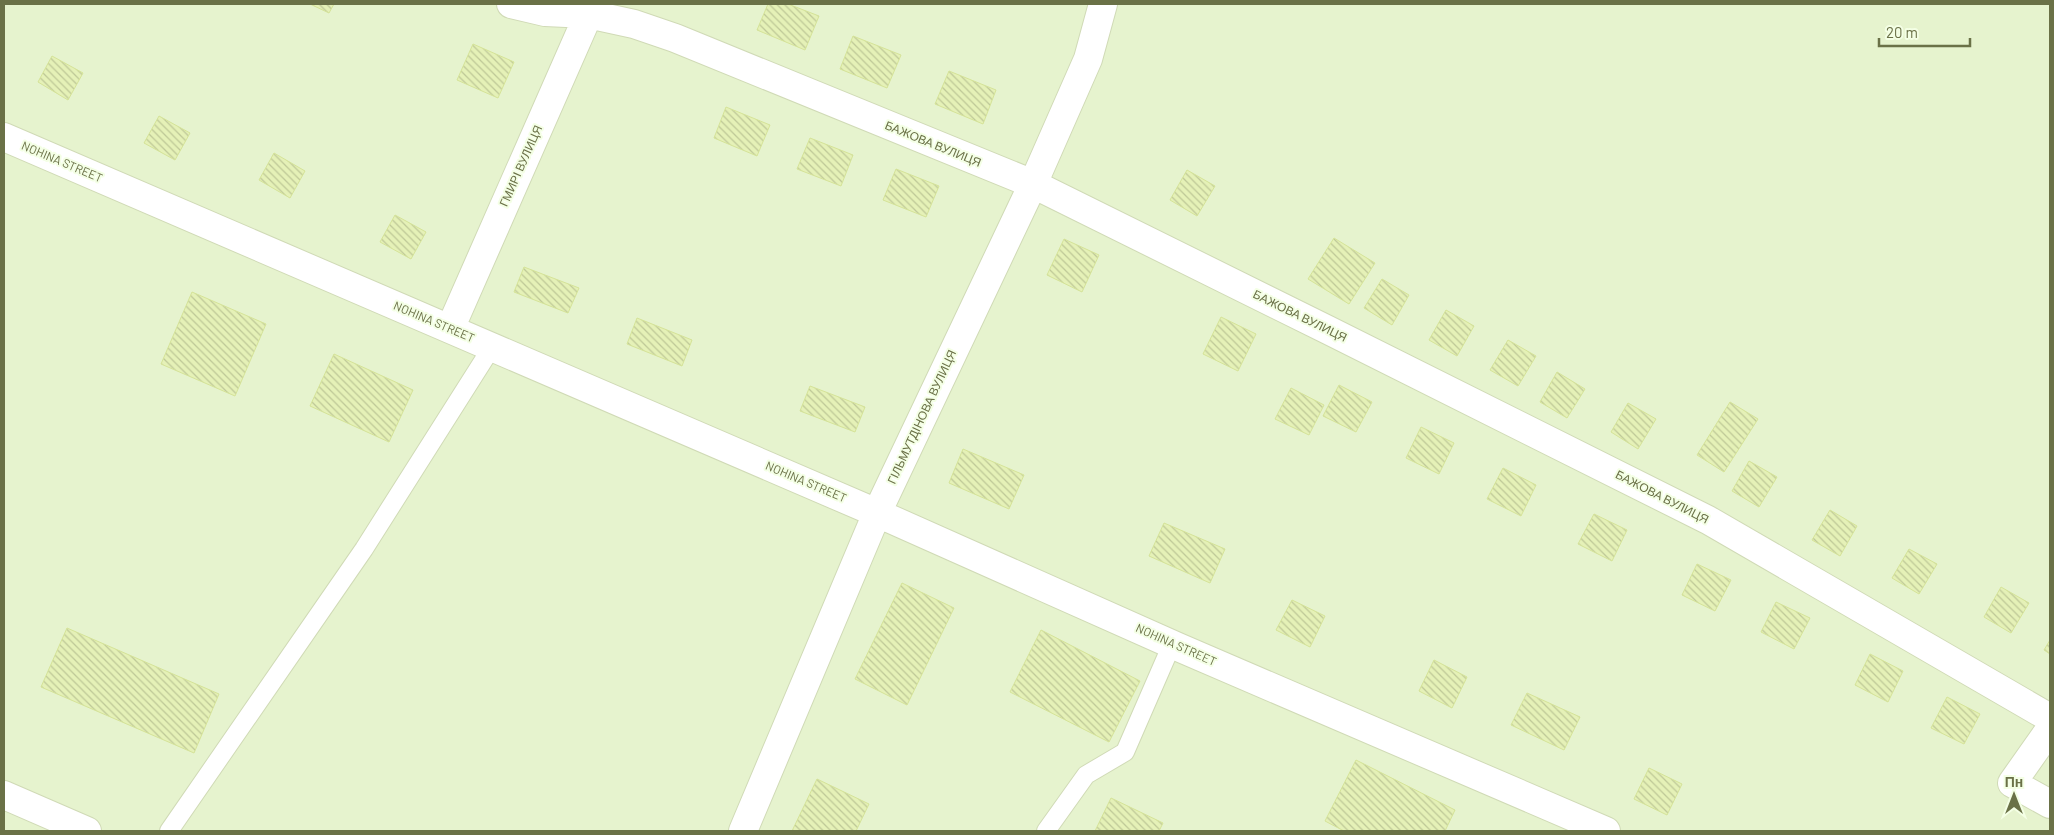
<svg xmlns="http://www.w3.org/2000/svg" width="2054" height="835" viewBox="0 0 2054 835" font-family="Barlow,sans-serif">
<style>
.residential{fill:#e6f3ce}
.building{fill:url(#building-back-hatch);stroke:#d5e398}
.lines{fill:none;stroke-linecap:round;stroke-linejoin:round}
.service-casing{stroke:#d0dab6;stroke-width:20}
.minor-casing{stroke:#d0dab6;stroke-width:30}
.service{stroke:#fff;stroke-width:18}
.minor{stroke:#fff;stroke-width:28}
.labels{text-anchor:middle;stroke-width:4;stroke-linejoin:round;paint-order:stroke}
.street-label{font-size:12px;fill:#6a7147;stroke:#f4ffe5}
</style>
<defs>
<pattern id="building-back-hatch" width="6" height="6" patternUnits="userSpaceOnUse" patternTransform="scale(1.25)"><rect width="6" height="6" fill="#e5f1b7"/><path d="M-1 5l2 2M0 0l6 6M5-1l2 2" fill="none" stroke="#bec897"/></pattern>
</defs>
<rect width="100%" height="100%" fill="#f0fcdf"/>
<path class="residential" d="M 4,4 L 2050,4 L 2050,831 L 4,831 Z"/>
<path class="building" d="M 310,4 L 334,4 L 329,13 Z
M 768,4 L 788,4 L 819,16 L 805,50 L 757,30 Z
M 853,36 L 901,55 L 887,88 L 840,69 Z
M 473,44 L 514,62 L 498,98 L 457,80 Z
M 52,56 L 83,73 L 68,100 L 38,82 Z
M 949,71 L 996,90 L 983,124 L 935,104 Z
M 726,107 L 770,125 L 757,156 L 714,138 Z
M 159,116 L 190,133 L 175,160 L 144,143 Z
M 810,138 L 853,155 L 841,186 L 797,169 Z
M 274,153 L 305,171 L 290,198 L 259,180 Z
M 896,169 L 939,186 L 926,217 L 883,200 Z
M 1187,170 L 1215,186 L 1197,216 L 1170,200 Z
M 395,215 L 426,232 L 411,259 L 380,242 Z
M 1334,238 L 1375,263 L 1349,304 L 1308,279 Z
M 1064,239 L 1099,255 L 1082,292 L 1047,275 Z
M 524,267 L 579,288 L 568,313 L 514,292 Z
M 1382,279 L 1409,295 L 1392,325 L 1364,308 Z
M 192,292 L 266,324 L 235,396 L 161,364 Z
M 1446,310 L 1474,326 L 1457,356 L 1429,340 Z
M 1221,317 L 1256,334 L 1238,371 L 1203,354 Z
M 637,318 L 692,340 L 682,366 L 627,344 Z
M 1508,340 L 1536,356 L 1518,386 L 1490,370 Z
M 334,354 L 413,390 L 389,442 L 310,406 Z
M 1557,372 L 1585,389 L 1567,418 L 1540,402 Z
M 1339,385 L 1372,402 L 1356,432 L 1323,416 Z
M 810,386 L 865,407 L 855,432 L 800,411 Z
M 1291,388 L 1324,405 L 1309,435 L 1275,419 Z
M 1730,402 L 1758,419 L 1724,472 L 1697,455 Z
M 1628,403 L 1656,419 L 1638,449 L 1611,432 Z
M 1421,427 L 1454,443 L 1439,474 L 1406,458 Z
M 963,449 L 1024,475 L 1009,509 L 949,483 Z
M 1749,461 L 1777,477 L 1759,507 L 1732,491 Z
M 1503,468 L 1536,485 L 1521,516 L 1487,499 Z
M 1830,510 L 1857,526 L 1840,556 L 1812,540 Z
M 1594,514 L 1627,530 L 1612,561 L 1578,544 Z
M 1164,523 L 1225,549 L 1210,583 L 1149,556 Z
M 1909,549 L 1937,564 L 1919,594 L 1892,578 Z
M 1697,564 L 1731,580 L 1715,611 L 1682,595 Z
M 902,583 L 954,608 L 907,705 L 855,679 Z
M 2001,587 L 2029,603 L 2011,633 L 1984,617 Z
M 1292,600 L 1325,616 L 1310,647 L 1276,630 Z
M 1776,602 L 1810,618 L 1794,649 L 1761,632 Z
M 67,628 L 219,694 L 194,753 L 41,687 Z
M 1041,630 L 1140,681 L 1109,742 L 1010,692 Z
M 2050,640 L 2050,654 L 2044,650 Z
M 1870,654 L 1903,671 L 1888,702 L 1855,685 Z
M 1434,660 L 1467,677 L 1452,708 L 1419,691 Z
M 1527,693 L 1580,717 L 1564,750 L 1511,725 Z
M 1947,697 L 1980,714 L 1964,744 L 1931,728 Z
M 1356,760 L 1455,810 L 1445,831 L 1344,831 L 1325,821 Z
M 1649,768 L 1682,784 L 1667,815 L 1634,799 Z
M 817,779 L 869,804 L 856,831 L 792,831 Z
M 1111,798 L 1163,823 L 1159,831 L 1095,831 Z"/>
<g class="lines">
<defs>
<path id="service" d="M 169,831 L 364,549 L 492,347
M 1046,831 L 1086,775 L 1125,752 L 1172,644"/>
<path id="minor" d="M 511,4 L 545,12 L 588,14 L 634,24 L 675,38 L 1033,184 L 1328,330 L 1708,520 L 2050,718
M 4,137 L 877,513 L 1178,647 L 1606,831
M 450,329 L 593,4
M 2050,729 L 2012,783 L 2050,804
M 4,795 L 87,831
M 743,831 L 877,513 L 1033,184 L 1088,59 L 1103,4"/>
</defs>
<use href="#service" class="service-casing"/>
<use href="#minor" class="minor-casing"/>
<use href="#service" class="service"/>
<use href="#minor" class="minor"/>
</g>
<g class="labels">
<g class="street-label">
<text transform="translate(933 144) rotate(22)" y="4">БАЖОВА ВУЛИЦЯ</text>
<text transform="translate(62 162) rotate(23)" y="4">NOHINA STREET</text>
<text transform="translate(521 166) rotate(-66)" y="4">ГМИРІ ВУЛИЦЯ</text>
<text transform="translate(1300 316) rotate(26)" y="4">БАЖОВА ВУЛИЦЯ</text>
<text transform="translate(434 322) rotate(23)" y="4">NOHINA STREET</text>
<text transform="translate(922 417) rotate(-65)" y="4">ГІЛЬМУТДІНОВА ВУЛИЦЯ</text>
<text transform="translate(806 482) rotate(23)" y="4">NOHINA STREET</text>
<text transform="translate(1662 497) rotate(27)" y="4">БАЖОВА ВУЛИЦЯ</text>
<text transform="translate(1176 645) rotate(24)" y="4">NOHINA STREET</text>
</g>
</g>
<rect width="2054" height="835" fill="none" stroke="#6a7147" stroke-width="10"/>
<g transform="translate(2014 795)" stroke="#f4ffe5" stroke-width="4" paint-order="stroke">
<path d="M0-4L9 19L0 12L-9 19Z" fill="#6a7147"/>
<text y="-8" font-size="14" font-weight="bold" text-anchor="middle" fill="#6a7147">Пн</text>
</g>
<path d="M1879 38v8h91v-8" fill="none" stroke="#6a7147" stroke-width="2.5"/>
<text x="1886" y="38" font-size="15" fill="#6a7147" stroke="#f4ffe5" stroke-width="4" paint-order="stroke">20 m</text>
</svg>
